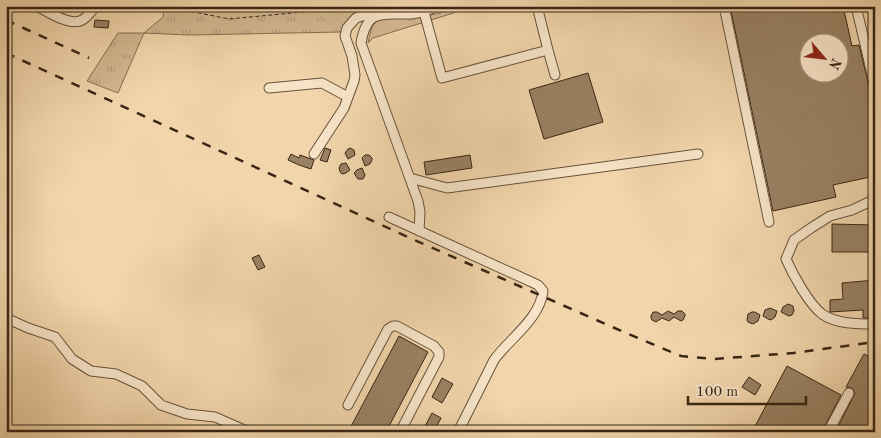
<svg xmlns="http://www.w3.org/2000/svg" width="881" height="438" viewBox="0 0 881 438" font-family="'Old Standard TT',serif">
<style>
.grass{fill:url(#grass-tufts);stroke:#866e52}
.building{fill:#998163;stroke:#392614;fill-rule:evenodd}
.lines{fill:none;stroke-linecap:round;stroke-linejoin:round}
.minor-casing{stroke:#67523a;stroke-width:11}
.path{stroke:#392614;stroke-width:1;stroke-dasharray:4 2.5;stroke-linecap:butt}
.minor{stroke:#f7e4c8;stroke-width:9}
.rail{stroke:#392614;stroke-width:2.5;stroke-dasharray:9 9;stroke-linecap:butt}
</style>
<defs>
<pattern id="grass-tufts" width="24" height="20" patternUnits="userSpaceOnUse" patternTransform="scale(1.25)"><rect width="24" height="20" fill="#d3b791"/><path d="M3 7l-1-3M5 7V3M7 7l1-3M15 17l-1-3M17 17v-4M19 17l1-3" fill="none" stroke="#b69d7c"/></pattern>
</defs>
<rect width="100%" height="100%" fill="#f2d5ab"/>
<filter id="stains"><feTurbulence type="fractalNoise" baseFrequency=".004" numOctaves="4"/><feColorMatrix values="0 0 0 0 .2 0 0 0 0 .09 0 0 0 0 .02 0 0 0 .5 -.17"/></filter>
<radialGradient id="worn" r=".72"><stop offset=".6" stop-color="#630" stop-opacity="0"/><stop offset="1" stop-color="#630" stop-opacity=".3"/></radialGradient>
<path class="grass" d="M 164,6 L 425,6 C 407,13 378,11 358,11 L 341,32 L 189,35 L 144,33 L 118,93 L 87,81 L 118,33 L 144,33 L 163,17 Z
M 453,6 L 476,6 L 373,38 L 368,43 C 370,34 371,26 377,19 L 404,16 L 421,17 L 441,13 Z"/>
<path class="building" d="M 730,6 L 843,6 L 852,46 L 859,45 L 875,111 L 875,176 L 833,185 L 836,197 L 773,211 ZM 808,42 L 838,42 L 838,72 L 808,72 Z
M 95,20 L 109,21 L 108,28 L 94,27 Z
M 588,73 L 603,122 L 544,139 L 529,90 Z
M 325,148 L 331,150 L 327,162 L 320,160 Z
M 350,148 L 354,150 L 355,155 L 348,159 L 345,153 L 348,149 Z
M 291,154 L 299,158 L 300,155 L 314,160 L 311,169 L 299,165 L 288,160 Z
M 365,155 L 369,155 L 372,158 L 372,160 L 370,164 L 365,166 L 362,158 Z
M 470,155 L 472,168 L 426,175 L 424,162 Z
M 346,163 L 350,170 L 346,173 L 342,174 L 340,172 L 339,168 L 341,164 Z
M 362,168 L 365,175 L 363,179 L 358,179 L 354,173 L 357,170 Z
M 832,224 L 875,225 L 875,252 L 832,252 Z
M 259,255 L 265,267 L 258,270 L 252,258 Z
M 875,280 L 875,312 L 871,312 L 872,318 L 863,318 L 863,310 L 830,312 L 830,300 L 843,299 L 842,283 Z
M 788,304 L 793,306 L 794,311 L 792,315 L 789,316 L 781,312 L 783,307 Z
M 770,308 L 777,311 L 775,317 L 771,320 L 768,319 L 763,316 L 765,310 Z
M 668,311 L 674,314 L 678,311 L 682,311 L 685,314 L 685,316 L 683,320 L 681,321 L 674,317 L 669,321 L 662,318 L 656,322 L 652,320 L 651,318 L 651,316 L 653,312 L 657,312 L 662,315 Z
M 752,312 L 755,312 L 760,315 L 758,321 L 753,324 L 748,322 L 747,320 L 748,314 Z
M 399,336 L 428,352 L 386,432 L 348,432 Z
M 864,354 L 875,360 L 875,432 L 842,432 L 843,429 L 838,427 L 855,393 L 852,388 L 846,387 Z
M 787,366 L 841,395 L 822,432 L 752,432 Z
M 749,377 L 761,385 L 755,395 L 742,387 Z
M 442,378 L 453,384 L 442,403 L 432,397 Z
M 432,413 L 441,418 L 434,432 L 422,432 Z"/>
<g class="lines">
<defs>
<path id="minor" d="M 37,6 C 48,12 71,27 82,20 C 88,17 91,10 97,6
M 724,6 L 769,222
M 856,6 L 875,87
M 424,12 L 442,78 L 548,50 L 537,6
M 548,50 L 555,75
M 269,88 L 322,83 L 348,97
M 314,154 L 344,108 L 354,81 L 355,75 L 352,56 L 345,36 L 347,28 L 356,18 L 365,15 L 376,15
M 410,178 L 447,188 L 698,154
M 875,198 L 869,202 L 852,210 L 830,216 L 811,228 L 794,240 L 786,259 C 793,275 809,304 822,314 C 836,324 858,324 875,324
M 389,217 L 538,285 L 543,291 C 540,319 509,339 494,360 L 458,432
M 419,231 L 420,212 L 418,201 L 361,43 C 367,7 384,15 411,14 C 421,13 429,10 438,6
M 6,318 L 28,328 L 55,337 L 72,359 L 91,371 L 116,374 L 142,386 L 161,405 L 187,414 L 215,417 L 249,432
M 348,405 L 388,329 L 393,326 L 397,326 L 434,346 L 439,352 L 439,357 L 400,432
M 828,432 L 849,393"/>
</defs>
<use href="#minor" class="minor-casing"/>
<path class="path" d="M 180,6 L 184,10 L 229,19 L 303,12 L 314,6"/>
<use href="#minor" class="minor"/>
<path class="rail" d="M 6,20 L 89,58
M 6,53 L 410,238 L 626,333 L 681,356 L 714,359 L 793,353 L 875,342"/>
</g>
<rect width="881" height="438" fill="none" stroke="#f2d5ab" stroke-width="25"/>
<rect x="8" y="8" width="866" height="423" fill="none" stroke="#392614" stroke-width="2.5"/>
<rect x="12" y="12" width="856" height="413" fill="none" stroke="#392614"/>
<g transform="translate(824 58) rotate(118)"><circle r="24" fill="#f7e4c8" stroke="#ab9880"/>
<path d="M0-4L9 19L0 12L-9 19Z" fill="#8f2418"/>
<text y="-8" font-size="14" font-weight="bold" text-anchor="middle" fill="#392614">N</text>
</g>
<path d="M688 396v8h118v-8" fill="none" stroke="#392614" stroke-width="2.5"/>
<text x="696" y="396" font-size="15" fill="#392614" stroke="#f7e4c8" stroke-width="4" paint-order="stroke">100 m</text>
<rect width="100%" height="100%" filter="url(#stains)"/>
<rect width="100%" height="100%" fill="url(#worn)"/>
</svg>
